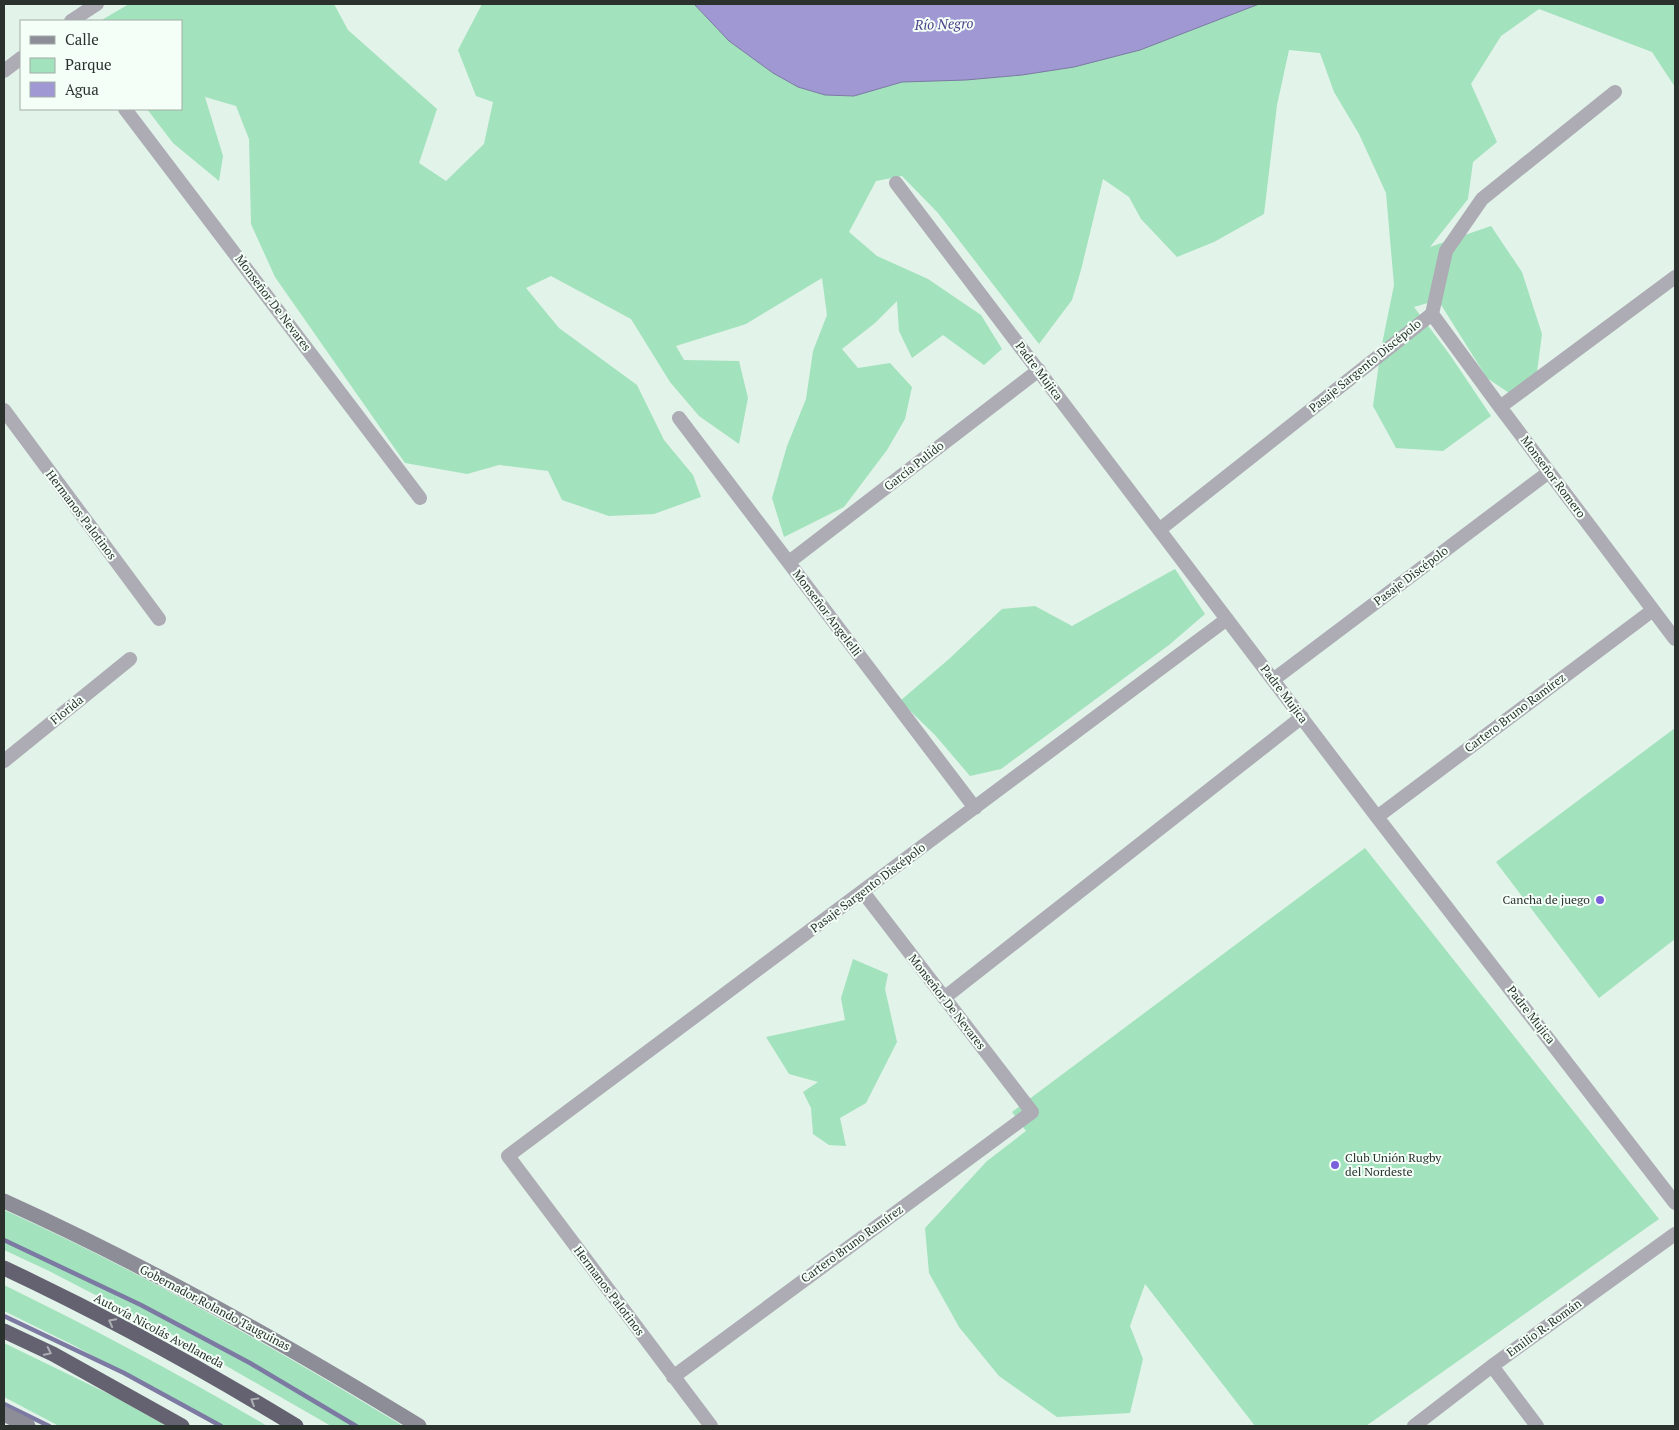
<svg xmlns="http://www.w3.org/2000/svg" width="1679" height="1430" viewBox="0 0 1679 1430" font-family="'PT Serif',serif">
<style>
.green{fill:#a2e2bd}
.water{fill:#9f98d3;stroke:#7c79a2}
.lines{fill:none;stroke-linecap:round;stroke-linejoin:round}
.stream{stroke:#7c79a2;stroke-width:4.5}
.street{stroke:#adacb4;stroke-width:14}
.secondary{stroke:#8d8d97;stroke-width:15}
.highway{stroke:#646271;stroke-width:15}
.oneway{stroke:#acb0b4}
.poi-dot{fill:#7b60db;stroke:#f4fff8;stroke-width:2}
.labels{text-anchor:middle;stroke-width:4;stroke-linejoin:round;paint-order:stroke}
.street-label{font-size:12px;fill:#2b322e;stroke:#f4fff8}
.poi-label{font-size:12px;fill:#2b322e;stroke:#f4fff8;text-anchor:end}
.water-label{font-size:14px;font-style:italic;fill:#504289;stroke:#f4fff8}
</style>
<rect width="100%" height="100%" fill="#e2f3e9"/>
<path class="green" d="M 129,4 L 334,4 L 348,30 L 437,109 L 419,163 L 446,181 L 484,144 L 493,102 L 476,96 L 458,50 L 481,6 L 481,4 L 694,4 L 729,41 L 773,73 L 798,87 L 825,95 L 854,96 L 902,82 L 926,80 L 1140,50 L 1259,4 L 1675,4 L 1675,87 L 1652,52 L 1539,9 L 1501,36 L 1471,84 L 1497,142 L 1473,162 L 1468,199 L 1430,247 L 1491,226 L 1522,272 L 1542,334 L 1537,372 L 1518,399 L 1487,378 L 1438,300 L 1414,307 L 1450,355 L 1491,416 L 1443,451 L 1396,448 L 1373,406 L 1381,349 L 1394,285 L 1386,193 L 1359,134 L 1334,92 L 1320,53 L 1289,50 L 1277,105 L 1264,214 L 1214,242 L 1177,257 L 1141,219 L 1129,197 L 1103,179 L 1081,270 L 1072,300 L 1039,344 L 938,213 L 902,176 L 876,181 L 849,232 L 877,256 L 928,279 L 981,315 L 1002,349 L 984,365 L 943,335 L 912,358 L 899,331 L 897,301 L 875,323 L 842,349 L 858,368 L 890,363 L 912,387 L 905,419 L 887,450 L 844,507 L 784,537 L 772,498 L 787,446 L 806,399 L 813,351 L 827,315 L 822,278 L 746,324 L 676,346 L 684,360 L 739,361 L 748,398 L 739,444 L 699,416 L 670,382 L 631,319 L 551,276 L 526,288 L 559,328 L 637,385 L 664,440 L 693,475 L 701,497 L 654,514 L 609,516 L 562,500 L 548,471 L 499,465 L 467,474 L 405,463 L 275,277 L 251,224 L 249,139 L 236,106 L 205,97 L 223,156 L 219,181 L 173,143 L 147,109 L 181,109 L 181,21 L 100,21 Z
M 1175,569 L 1205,614 L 1169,645 L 1001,769 L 970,776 L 935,735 L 900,701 L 949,659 L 1002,609 L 1035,606 L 1072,626 Z
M 1675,728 L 1675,939 L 1599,998 L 1496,862 Z
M 1365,848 L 1659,1219 L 1366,1426 L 1255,1426 L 1145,1284 L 1130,1326 L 1143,1359 L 1130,1413 L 1057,1417 L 999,1376 L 959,1327 L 929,1273 L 925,1228 L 987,1161 L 1026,1131 L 1012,1112 Z
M 853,959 L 888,974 L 885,989 L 897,1042 L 866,1103 L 840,1118 L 846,1146 L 829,1145 L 813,1134 L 811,1108 L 803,1092 L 818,1082 L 789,1074 L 766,1037 L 845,1020 L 841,998 Z
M 4,1210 C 142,1272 274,1348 403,1426 L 331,1426 L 169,1333 L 47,1270 L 4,1250 Z
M 4,1285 C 94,1329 181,1375 267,1426 L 220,1426 L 75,1346 L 4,1311 Z
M 4,1343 L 113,1396 L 166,1426 L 59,1426 L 4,1397 Z"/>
<path class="water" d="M 694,4 L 1259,4 L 1140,50 L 1074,67 L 1022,75 L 966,80 L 902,82 L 854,96 L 825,95 L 798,87 L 773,73 L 729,41 Z"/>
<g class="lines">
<path class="stream" d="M 4,1240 L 141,1305 L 250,1363 L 356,1426
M 4,1316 L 124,1373 L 221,1426
M 4,1404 L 49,1426"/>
<path class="street" d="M 71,21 L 97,4
M 4,71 L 21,58
M 125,109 L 420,498
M 896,183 L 1377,817 L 1675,1203
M 1432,314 L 1500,407 L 1675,639
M 1500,407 L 1675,277
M 4,410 L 159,619
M 679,418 L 975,808
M 1159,530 L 1432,314 L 1446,251 L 1482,199 L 1615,92
M 789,562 L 1039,370
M 1273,680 L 1549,472
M 4,761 L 130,659
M 1377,817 L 1653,610
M 944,998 L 1302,717
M 1492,1366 L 1537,1426
M 673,1377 L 1032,1112 L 863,892
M 711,1426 L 508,1156 L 1227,619
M 1414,1426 L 1492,1366 L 1675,1234"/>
<path class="secondary" d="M 4,1201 C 148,1266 285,1344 419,1426
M 4,1414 L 28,1426"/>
<path class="highway" d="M 4,1268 C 104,1315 201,1368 296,1426
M 4,1331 L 53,1354 L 182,1426"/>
</g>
<defs><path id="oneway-chevron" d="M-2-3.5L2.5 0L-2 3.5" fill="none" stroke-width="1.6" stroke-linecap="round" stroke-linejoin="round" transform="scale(1.25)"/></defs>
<g class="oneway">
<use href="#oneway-chevron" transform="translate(112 1322) rotate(-152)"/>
<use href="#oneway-chevron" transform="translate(48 1352) rotate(26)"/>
<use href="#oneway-chevron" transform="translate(254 1401) rotate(-149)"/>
</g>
<g class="poi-dot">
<circle cx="1600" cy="900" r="5"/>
<circle cx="1335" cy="1165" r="5"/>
</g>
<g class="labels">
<g class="street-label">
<text transform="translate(273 303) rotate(53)" y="4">Monseñor De Nevares</text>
<text transform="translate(1365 366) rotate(-39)" y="4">Pasaje Sargento Discépolo</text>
<text transform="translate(1039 371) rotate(53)" y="4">Padre Mujica</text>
<text transform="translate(914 466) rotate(-38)" y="4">García Pulido</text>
<text transform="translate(1553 477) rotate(53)" y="4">Monseñor Romero</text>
<text transform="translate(81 515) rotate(53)" y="4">Hermanos Palotinos</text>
<text transform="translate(1411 576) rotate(-37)" y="4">Pasaje Discépolo</text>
<text transform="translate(827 613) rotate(53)" y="4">Monseñor Angelelli</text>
<text transform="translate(1284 694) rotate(53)" y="4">Padre Mujica</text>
<text transform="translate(67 710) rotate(-39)" y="4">Florida</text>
<text transform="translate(1515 713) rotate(-37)" y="4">Cartero Bruno Ramírez</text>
<text transform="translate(868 888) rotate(-37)" y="4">Pasaje Sargento Discépolo</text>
<text transform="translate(947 1002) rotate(52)" y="4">Monseñor De Nevares</text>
<text transform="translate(1531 1015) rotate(52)" y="4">Padre Mujica</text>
<text transform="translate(852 1244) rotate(-36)" y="4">Cartero Bruno Ramírez</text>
<text transform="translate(609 1291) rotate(53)" y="4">Hermanos Palotinos</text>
<text transform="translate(215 1308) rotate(28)" y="4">Gobernador Rolando Tauguinas</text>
<text transform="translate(1544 1328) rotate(-36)" y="4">Emilio R. Román</text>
<text transform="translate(159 1331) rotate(28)" y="4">Autovía Nicolás Avellaneda</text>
</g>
<g class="poi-label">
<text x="1590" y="904">Cancha de juego</text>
<text x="1345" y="1162" text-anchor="start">Club Unión Rugby<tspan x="1345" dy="14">del Nordeste</tspan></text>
</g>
<g class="water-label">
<text transform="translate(944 24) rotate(-2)" y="5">Río Negro</text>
</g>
</g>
<rect width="1679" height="1430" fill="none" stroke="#2b322e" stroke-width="10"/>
<rect x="20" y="20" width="162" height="90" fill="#f4fff8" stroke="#a4ada7"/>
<rect x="30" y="36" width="25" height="8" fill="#8d8d97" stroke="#a4ada7"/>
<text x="65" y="45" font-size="15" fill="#2b322e">Calle</text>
<rect x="30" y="58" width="25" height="15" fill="#a2e2bd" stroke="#a4ada7"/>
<text x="65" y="70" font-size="15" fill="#2b322e">Parque</text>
<rect x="30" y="82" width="25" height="15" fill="#9f98d3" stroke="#a4ada7"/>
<text x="65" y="95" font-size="15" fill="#2b322e">Agua</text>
</svg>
